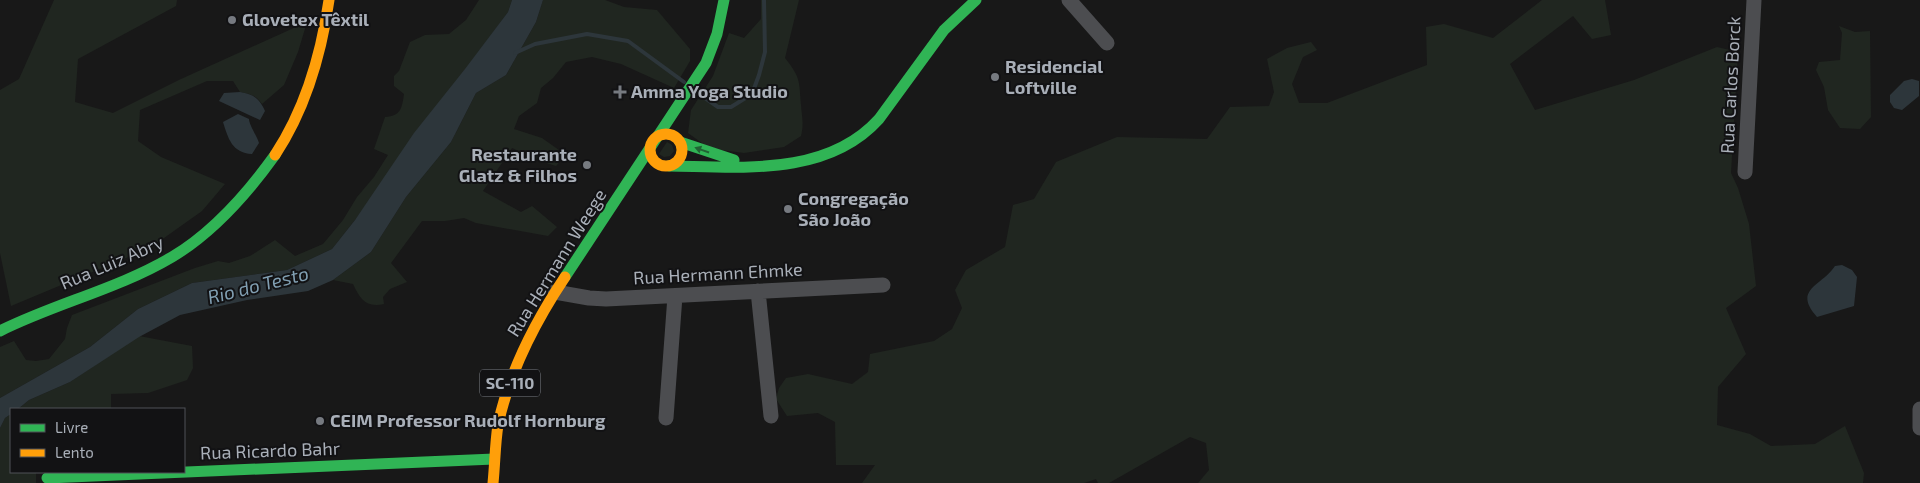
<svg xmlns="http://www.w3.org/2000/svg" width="1920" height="483" viewBox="0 0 1920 483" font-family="'Exo 2',sans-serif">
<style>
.green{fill:#202620}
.water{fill:#2d363b}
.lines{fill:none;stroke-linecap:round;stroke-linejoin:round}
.stream{stroke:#2d363b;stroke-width:4}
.street{stroke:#4c4d50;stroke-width:15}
.fast{stroke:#30b455;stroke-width:11}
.slow{stroke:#ff9f0a;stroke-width:11}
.oneway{fill:#216334}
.poi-dot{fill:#767a80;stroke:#121214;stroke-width:2}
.labels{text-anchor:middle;stroke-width:4;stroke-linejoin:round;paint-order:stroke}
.shield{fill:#121214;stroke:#7c8087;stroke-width:1}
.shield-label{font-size:16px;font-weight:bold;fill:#a9afb8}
.poi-label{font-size:18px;font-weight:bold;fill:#a9afb8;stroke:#121214;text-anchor:start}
.street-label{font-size:18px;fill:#a9afb8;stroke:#121214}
.water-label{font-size:19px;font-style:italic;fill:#819fb2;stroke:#121214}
</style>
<rect width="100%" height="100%" fill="#181818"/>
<path class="green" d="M 54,0 L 177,0 L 176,6 L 78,59 L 75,102 L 113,113 L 181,79 L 307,22 L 298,52 L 284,85 L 262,104 C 256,95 250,94 240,92 L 233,81 L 207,81 L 140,110 L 138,141 L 161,157 L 225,184 L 202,211 L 150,248 L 11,306 L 0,253 L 0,90 L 19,79 Z
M 479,0 L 512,0 L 508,12 L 355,220 L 332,249 L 287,270 L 192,283 L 138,309 L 90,347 L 0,398 L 0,347 L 14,341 L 26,360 L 36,361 L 49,359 L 65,339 L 67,328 L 72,315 L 195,268 L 218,261 L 229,263 L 250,256 L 275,240 L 295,256 L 323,244 L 343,220 L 357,197 L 374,177 L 388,155 L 374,149 L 385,117 C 401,116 402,108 404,94 L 394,86 L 394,76 L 399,71 L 410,42 L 425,35 L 449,34 L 466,20 Z
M 543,0 L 605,0 L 624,7 L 657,10 L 690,49 L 690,61 L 674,88 L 621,64 L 592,57 L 566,62 L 553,78 L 541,88 L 537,103 L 519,116 L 514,129 L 542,138 L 566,155 L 556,166 L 543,162 L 512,148 L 483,191 L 521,212 L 532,206 L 557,227 L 548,236 L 476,223 L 464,218 L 445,221 L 422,221 L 391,263 L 407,282 L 390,289 L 383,297 L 384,304 C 366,308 360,299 353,284 L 333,280 L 371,252 L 406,197 L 451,142 L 476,93 L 506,75 L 536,22 Z
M 761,0 L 799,0 L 785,58 C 801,78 799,81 801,105 C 802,118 804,123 801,136 L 784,147 L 744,153 L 721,150 L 706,146 L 688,133 L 691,110 L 713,76 L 729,33 L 744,38 L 761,19 Z
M 1542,0 L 1605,0 L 1611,35 L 1592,39 L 1573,16 L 1510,64 L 1535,110 L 1634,80 L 1717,47 L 1738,52 L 1731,173 L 1738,188 L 1749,224 L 1756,286 L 1726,308 L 1746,354 L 1718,387 L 1717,425 L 1750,434 L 1771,446 L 1815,444 L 1845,426 L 1864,473 L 1863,483 L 1198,483 L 1209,470 L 1206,443 L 1190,437 L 1109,483 L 1098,483 L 1096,479 L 1084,483 L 862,483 L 875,465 L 836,465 L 835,422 L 818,413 L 787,416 L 776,399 L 779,388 L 786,378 L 808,374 L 852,384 L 868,372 L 870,354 L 934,341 L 952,329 L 962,308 L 955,290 L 966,270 L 1005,247 L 1013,205 L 1034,199 L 1056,162 L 1117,137 L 1207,139 L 1230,107 L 1269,106 L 1274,92 L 1267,59 L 1287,48 L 1311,42 L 1317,50 L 1303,57 L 1292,84 L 1299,103 L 1327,103 L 1427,65 L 1426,27 L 1444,24 L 1493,38 Z
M 1839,26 L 1855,32 L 1870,31 L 1871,117 L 1860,129 L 1840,128 L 1828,110 L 1824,87 L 1816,70 L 1819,62 L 1840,60 L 1842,33 Z
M 667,142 L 672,145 L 674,151 L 670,156 L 664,157 L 659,154 Z
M 139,336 L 192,346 L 193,368 L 187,380 L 148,393 L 111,394 L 111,409 L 18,409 L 29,400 L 70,382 Z
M 11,414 L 11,472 L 36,472 L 36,483 L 0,483 L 0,428 L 5,418 Z"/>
<path class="water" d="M 512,0 L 543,0 L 536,22 L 506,75 L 476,93 L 451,142 L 406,197 L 371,252 L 333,280 L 308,291 L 247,300 L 180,315 L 139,337 L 70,382 L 29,400 L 18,409 L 11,409 L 11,414 L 5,418 L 0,428 L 0,398 L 90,347 L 138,309 L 192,283 L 287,270 L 332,249 L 355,220 L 414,133 L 465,69 L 508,12 Z
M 1912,79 L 1919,81 L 1919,96 L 1902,110 L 1894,108 L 1890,102 L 1890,95 L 1904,81 Z
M 240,92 C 253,94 259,98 265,111 L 260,120 L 219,101 L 224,93 Z
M 238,114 L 249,119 C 249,125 257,136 259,143 L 252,154 C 232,153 228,138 223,122 Z
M 1842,265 L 1852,270 L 1857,277 L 1854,306 L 1817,317 C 1792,289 1822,286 1835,266 Z"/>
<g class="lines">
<path class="stream" d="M 515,53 L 535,44 L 587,34 L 628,41 L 684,82
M 695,91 L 718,107 L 731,107 L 752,94 L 759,75 L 765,52 L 764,0"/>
<path class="street" d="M 1069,0 L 1107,43
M 1745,172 L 1754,0
M 758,291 L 771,416
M 555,292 L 589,298 L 606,299 L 883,285
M 1920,409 L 1920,428
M 666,418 L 675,296"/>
<path class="fast" d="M 680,142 L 734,160
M 669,166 C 740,167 827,177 879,119 L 944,30 L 976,0
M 565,277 L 706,63 L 717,34 L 724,0
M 0,331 C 56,303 118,289 172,257 C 214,232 247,194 275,155
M 47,478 L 494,459"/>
<path class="slow" d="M650 150a16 16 0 1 1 32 0a16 16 0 1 1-32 0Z
M 275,155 C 306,108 321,56 329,0
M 493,483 C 495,464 495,444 498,425 C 509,372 535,322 565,277"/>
</g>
<defs><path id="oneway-solid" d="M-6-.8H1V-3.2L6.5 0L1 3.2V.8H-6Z" transform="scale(1.25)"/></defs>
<use class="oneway" href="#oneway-solid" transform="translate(702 150) rotate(-161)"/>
<g class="poi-dot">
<circle cx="232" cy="20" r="5"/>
<circle cx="995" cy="77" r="5"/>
<path d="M617.5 84.5h5v5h5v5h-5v5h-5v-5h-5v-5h5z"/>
<circle cx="587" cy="165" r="5"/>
<circle cx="788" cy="209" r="5"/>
<circle cx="320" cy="421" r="5"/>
</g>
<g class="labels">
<rect class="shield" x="480" y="369.5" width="60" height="27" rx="4"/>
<g class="shield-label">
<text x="510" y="389">SC-110</text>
</g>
<g class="poi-label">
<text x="242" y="26">Glovetex Têxtil</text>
<text x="1005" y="73">Residencial<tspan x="1005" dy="21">Loftville</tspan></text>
<text x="631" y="98">Amma Yoga Studio</text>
<text x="577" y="161" text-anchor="end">Restaurante<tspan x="577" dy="21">Glatz &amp; Filhos</tspan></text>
<text x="798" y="205">Congregação<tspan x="798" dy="21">São João</tspan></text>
<text x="330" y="427">CEIM Professor Rudolf Hornburg</text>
</g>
<g class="street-label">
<text transform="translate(1731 85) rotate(-87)" y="6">Rua Carlos Borck</text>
<text transform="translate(112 263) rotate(-23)" y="6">Rua Luiz Abry</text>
<text transform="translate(557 263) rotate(-58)" y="6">Rua Hermann Weege</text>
<text transform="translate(718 274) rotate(-3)" y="6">Rua Hermann Ehmke</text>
<text transform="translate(270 451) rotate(-2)" y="6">Rua Ricardo Bahr</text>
</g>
<g class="water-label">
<text transform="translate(258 285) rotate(-14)" y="7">Rio do Testo</text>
</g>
</g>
<rect x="10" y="408" width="175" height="65" fill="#121214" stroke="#4e5156"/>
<rect x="20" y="424" width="25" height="8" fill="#30b455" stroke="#4e5156"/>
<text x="55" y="433" font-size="15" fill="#a9afb8">Livre</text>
<rect x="20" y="449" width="25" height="8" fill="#ff9f0a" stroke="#4e5156"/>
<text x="55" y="458" font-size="15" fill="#a9afb8">Lento</text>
</svg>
